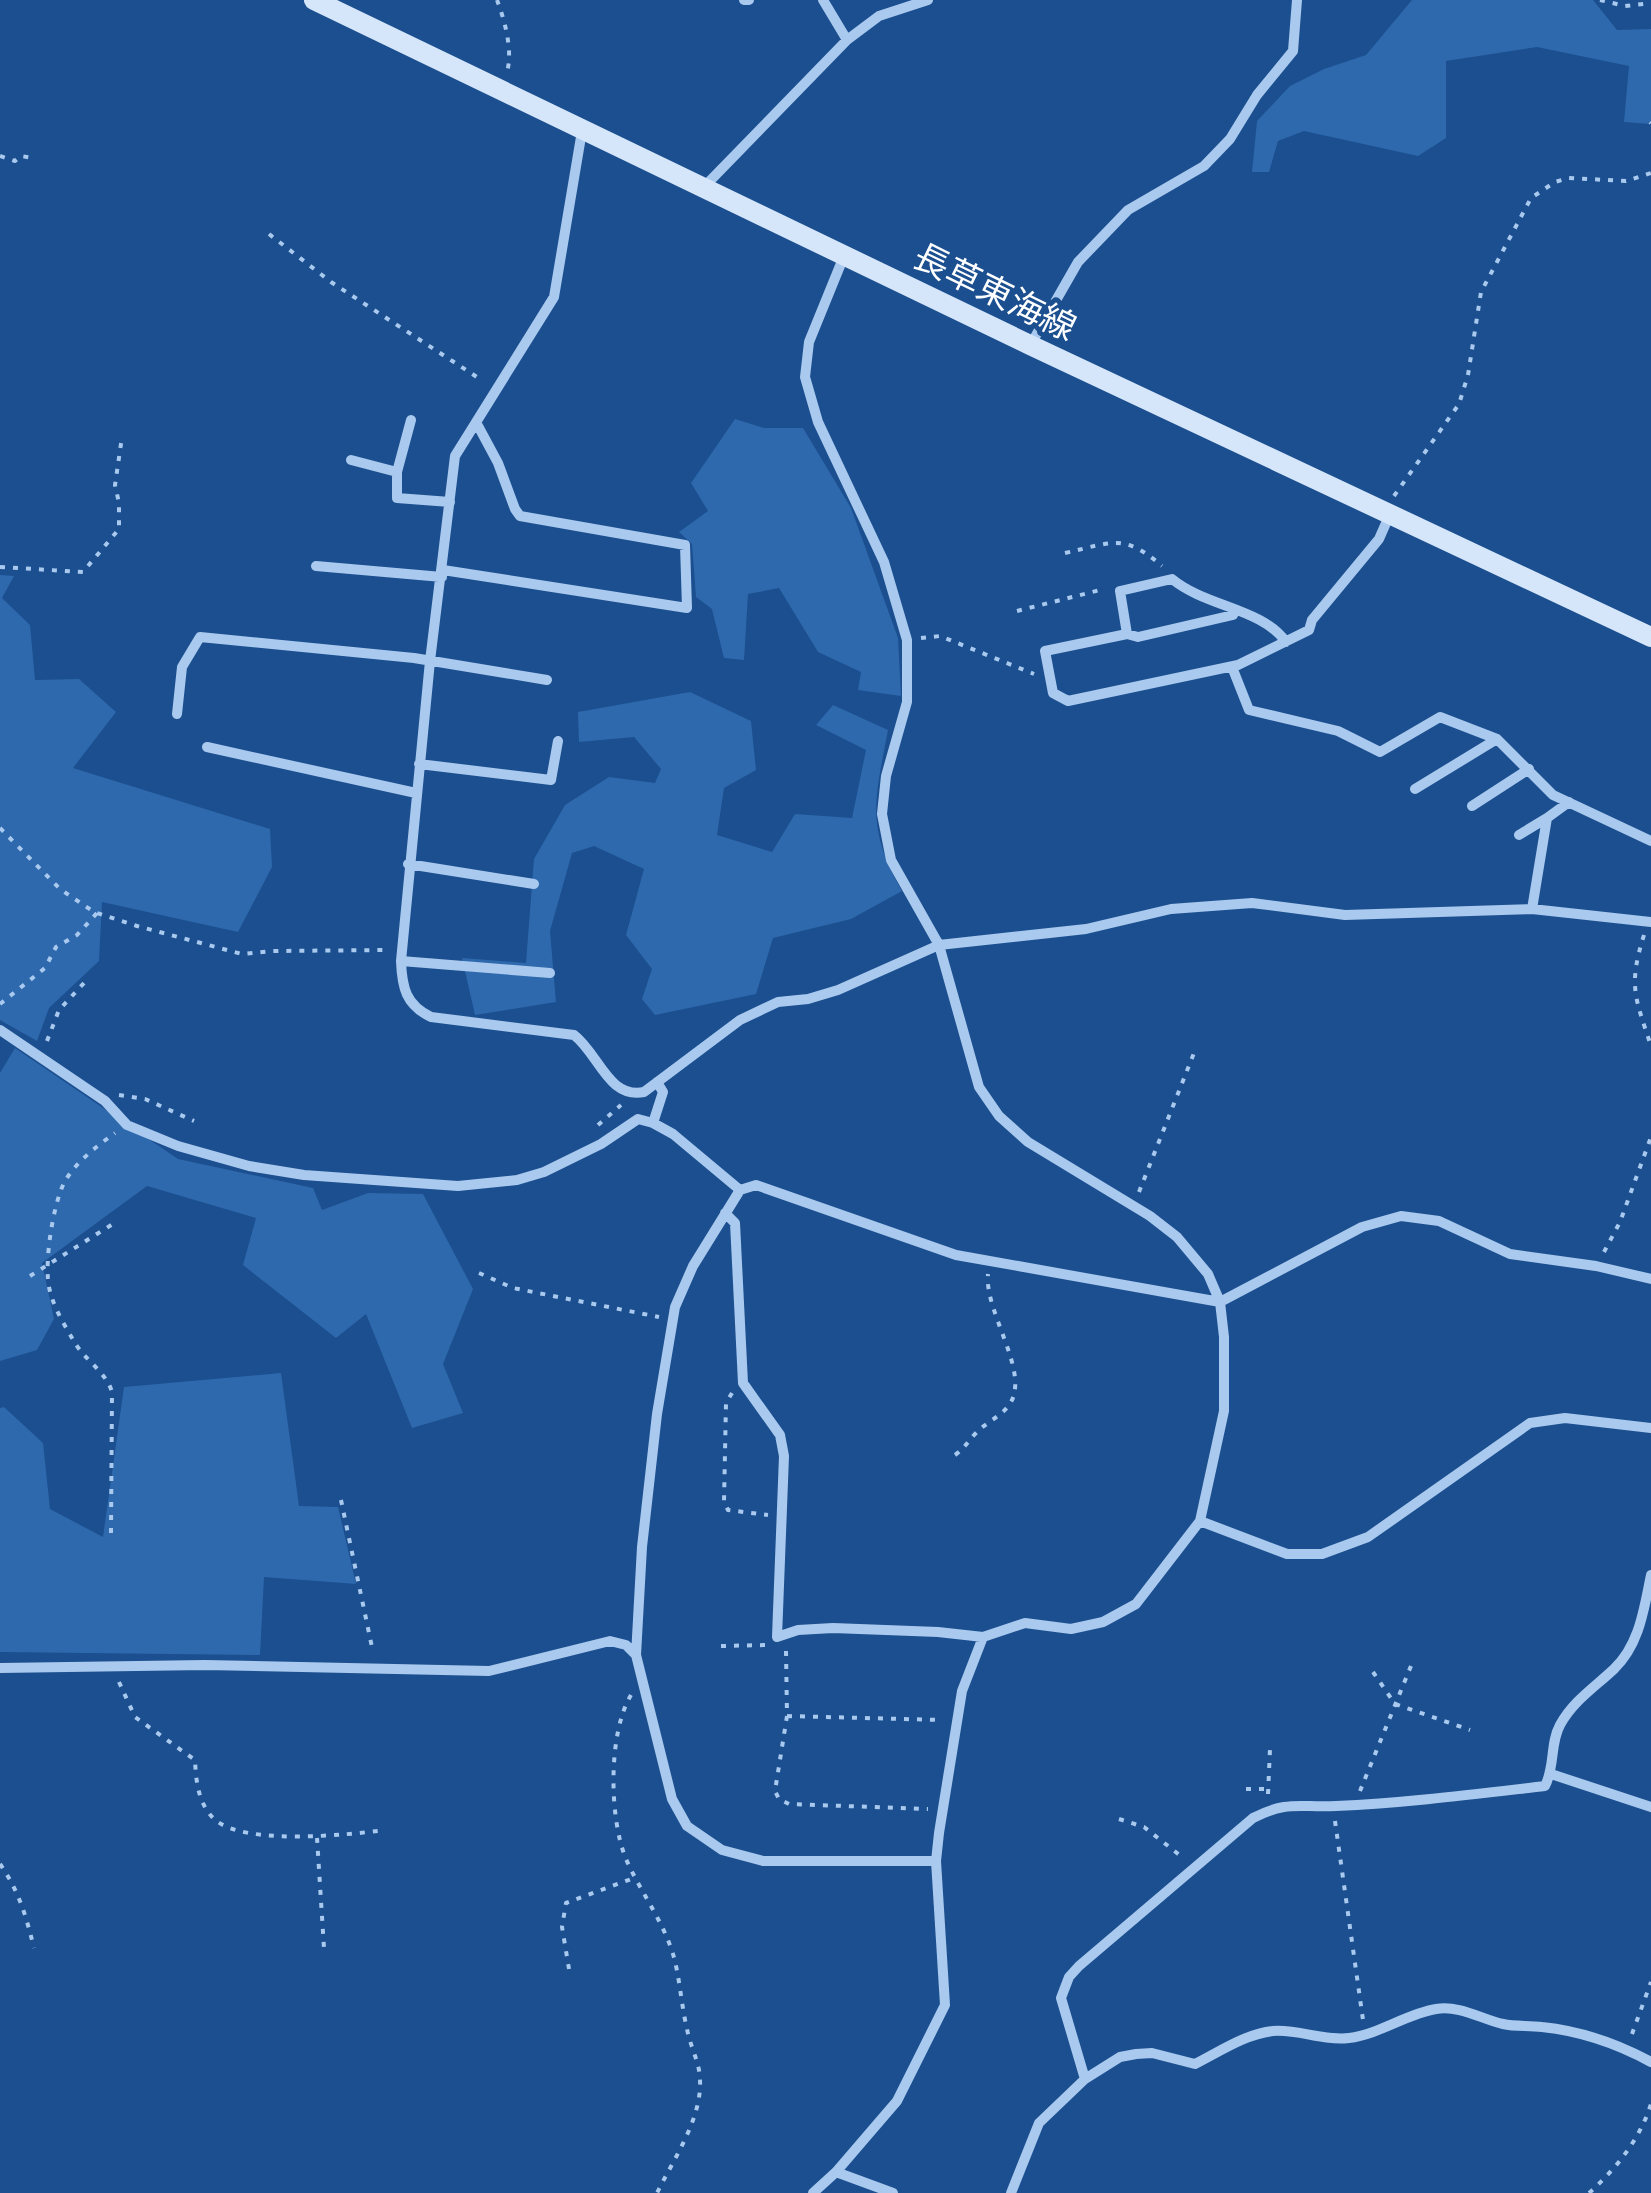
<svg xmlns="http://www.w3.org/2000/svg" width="1651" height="2193" viewBox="0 0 1651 2193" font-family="'Space Grotesk','Noto Sans JP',sans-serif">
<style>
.green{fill:#2e69ad}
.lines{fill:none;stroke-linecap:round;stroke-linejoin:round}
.path{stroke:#a9c9ee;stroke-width:4;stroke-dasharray:5 8;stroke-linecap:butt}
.minor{stroke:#a9c9ee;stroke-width:10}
.secondary{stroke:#d6e6fa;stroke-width:20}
.labels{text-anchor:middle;stroke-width:10;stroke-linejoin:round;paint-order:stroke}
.street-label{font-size:35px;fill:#fff;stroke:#1b4f8f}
</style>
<rect width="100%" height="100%" fill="#1b4f8f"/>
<path class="green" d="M 1412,0 L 1593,0 L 1617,30 L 1651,29 L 1651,124 L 1624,122 L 1629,66 L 1537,47 L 1446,61 L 1446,138 L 1418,156 L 1304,131 L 1278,141 L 1269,172 L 1252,172 L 1257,121 L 1290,86 L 1324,69 L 1366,55 Z
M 735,419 L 764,428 L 803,428 L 851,508 L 898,638 L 901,696 L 858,690 L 861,672 L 818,652 L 779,588 L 748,594 L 744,660 L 724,658 L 712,609 L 696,597 L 692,544 L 679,532 L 708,511 L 691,483 Z
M 0,575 L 14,576 L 2,598 L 30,625 L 35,680 L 79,679 L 116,712 L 73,768 L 270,829 L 272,867 L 238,932 L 102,902 L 99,961 L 49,1008 L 37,1041 L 0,1020 Z
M 690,692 L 751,721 L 756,770 L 724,788 L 717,835 L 772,852 L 795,814 L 852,818 L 866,750 L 816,725 L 833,705 L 888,730 C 875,800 865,825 902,891 L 851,919 L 773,938 L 756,994 L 655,1015 L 642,999 L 652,969 L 626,935 L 644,869 L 594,846 L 572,853 L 550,931 L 556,1002 L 475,1015 L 462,958 L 526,963 L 534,859 L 565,805 L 609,777 L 655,783 L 661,769 L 634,737 L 579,742 L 578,712 Z
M 15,1048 L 178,1159 L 313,1188 L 322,1210 L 368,1193 L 423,1194 L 473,1289 L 443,1364 L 463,1413 L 412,1428 L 366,1314 L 336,1338 L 243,1265 L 256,1218 L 147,1186 L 42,1263 L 54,1319 L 37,1350 L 0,1361 L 0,1073 Z
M 281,1373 L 299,1506 L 338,1507 L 356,1584 L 264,1577 L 260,1655 L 0,1652 L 0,1408 L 4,1407 L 43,1443 L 50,1509 L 103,1537 L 124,1387 Z"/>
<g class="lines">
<path class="path" d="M 497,0 C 505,21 513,51 507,72
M 1600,0 L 1625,6 L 1651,3
M 1650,122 L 1651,123
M 0,156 L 15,161 L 21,156 L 33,158
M 269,234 L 331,282 L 483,381
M 1394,496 L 1459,404 L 1468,375 L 1481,292 L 1531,198 L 1555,182 L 1569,178 L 1626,181 L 1651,173
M 1065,553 C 1111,543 1123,532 1162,566
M 0,567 L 83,572 L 119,529 L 119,503 L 115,485 L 122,437
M 1017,611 L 1104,589
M 921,638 L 940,636 L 1034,674
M 0,828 L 60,889 L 94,912 L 137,926 L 242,954 L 273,951 L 386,950
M 1644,935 C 1628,986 1635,997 1651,1046
M 0,1004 L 45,968 L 56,947 L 77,935 L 97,913
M 47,1041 L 59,1010 L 84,983
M 119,1095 L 145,1099 L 194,1121
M 598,1125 L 621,1105
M 1139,1192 L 1194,1053
M 1604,1252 L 1620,1222 L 1651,1137
M 479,1273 L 513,1288 L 659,1317
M 30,1276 L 116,1222
M 732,1393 L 726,1403 L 724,1502 L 728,1510 L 768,1515
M 955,1455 C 965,1448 968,1441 976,1433 C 986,1422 1003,1416 1011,1402 C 1029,1370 984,1311 988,1274
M 341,1500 L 373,1652
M 111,1533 L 112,1392 C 106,1372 86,1361 75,1343 C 65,1326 53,1307 49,1287 C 44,1263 53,1203 65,1181 C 77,1161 97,1146 115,1133
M 721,1646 L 767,1645
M 786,1651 L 787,1716 L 775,1791 L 779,1799 L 789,1804 L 928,1809
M 1373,1672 L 1395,1704 L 1470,1730
M 119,1682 L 135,1717 L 195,1760 C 196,1781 198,1803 214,1819 C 244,1846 346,1835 385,1830
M 631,1695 C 608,1733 609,1818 626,1859 C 640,1891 662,1919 673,1954 C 680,1978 681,2004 687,2029 C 690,2046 700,2063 700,2080 C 702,2119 673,2160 657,2193
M 787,1716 L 942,1720
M 1246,1789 L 1266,1789
M 1360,1791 L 1413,1661
M 1268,1794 L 1270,1749
M 1119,1819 L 1144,1827 L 1182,1857
M 1335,1821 L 1363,2020
M 317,1838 L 324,1948
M 0,1864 C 19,1891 26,1916 34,1948
M 569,1969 L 562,1927 L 566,1903 L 634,1878
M 1632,2034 L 1651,1982
M 1589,2193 C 1616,2169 1640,2139 1651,2104"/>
<path class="minor" d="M 744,0 L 749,0
M 823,0 L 847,40
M 582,131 L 554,297 L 455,456 L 430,661 L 401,961 C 402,988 406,1005 431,1017 L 574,1035 C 599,1054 608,1099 644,1092 L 740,1020 L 778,1002 L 808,999 L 838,990 L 939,945 L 1086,929 L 1171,909 L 1252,903 L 1345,915 L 1532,909 L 1651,922
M 704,187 L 847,40 L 879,16 L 928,0
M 1031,344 L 1078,262 L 1128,210 L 1204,166 L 1230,139 L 1257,95 L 1293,51 L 1297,0
M 411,420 L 397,472 L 397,498 L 450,502
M 351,460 L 397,472
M 316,566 L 442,577
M 443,570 L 687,608 L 685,545 L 520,516 L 515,509 L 498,463 L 476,422
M 1127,634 L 1138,637 L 1233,615 L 1235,611
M 1286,642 C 1262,608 1206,607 1172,579 L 1120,591 L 1127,634 L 1045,651 L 1053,693 L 1068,701 L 1238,665 L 1309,630 L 1312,620 L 1379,539 L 1390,514
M 1232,667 L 1249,710 L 1338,731 L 1380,752 L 1440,717 L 1497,739 L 1553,795 L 1651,841
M 177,714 L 182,667 L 200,637 L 414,658 L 547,680
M 207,747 L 416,793
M 419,764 L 551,780 L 558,741
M 1415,789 L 1497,739
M 1472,806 L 1529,769
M 1519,835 L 1547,818
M 408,864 L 534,884
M 1532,909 L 1547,818 L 1569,802
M 401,961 L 550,973
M 0,1030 L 105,1101 L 127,1125 L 178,1146 L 249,1166 L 304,1175 L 458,1186 L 517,1180 L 544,1172 L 601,1144 L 638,1119 L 653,1123
M 657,1082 L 663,1092 L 653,1123 L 673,1134 L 740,1190
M 725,1213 L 735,1223 L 743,1383 L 780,1435 L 784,1456 L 777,1637 L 798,1630 L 833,1628 L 938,1632 L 983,1637 L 1025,1623 L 1071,1629 L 1103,1622 L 1136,1604 L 1200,1521 L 1224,1411 L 1224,1337 L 1220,1302 L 1208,1274 L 1177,1237 L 1150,1216 L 1028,1142 L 999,1116 L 979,1087 L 939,945 L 891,860 L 882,814 L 886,776 L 907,702 L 907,640 L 884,562 L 818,422 L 805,377 L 809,342 L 844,256
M 1200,1521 L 1287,1554 L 1322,1554 L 1368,1537 L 1530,1423 L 1565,1418 L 1651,1428
M 636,1655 L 642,1547 L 657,1414 L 675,1307 L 693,1266 L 740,1190 L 756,1185 L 956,1255 L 1220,1302 L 1362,1227 L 1401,1216 L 1439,1221 L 1510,1254 L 1596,1266 L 1651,1279
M 0,1668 L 205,1665 L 489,1671 L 610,1641 L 626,1645 L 636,1655 L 672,1799 L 687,1826 L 722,1850 L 763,1861 L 936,1861
M 1551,1774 L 1651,1807
M 1085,2079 L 1061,1998 L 1069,1977 L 1079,1966 L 1253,1818 C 1288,1800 1300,1808 1336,1806 C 1406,1803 1476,1794 1545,1786 C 1555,1767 1550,1743 1560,1725 C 1573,1701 1595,1687 1614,1669 C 1640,1644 1644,1608 1651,1575
M 836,2172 L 893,2193
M 813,2193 L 836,2172 L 897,2101 L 945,2005 L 936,1861 L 939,1833 L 962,1691 L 983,1637
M 1011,2193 L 1039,2123 L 1085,2079 L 1120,2057 L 1136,2054 L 1152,2053 L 1195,2064 C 1219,2052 1245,2034 1273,2031 C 1299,2029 1322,2041 1349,2038 C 1380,2034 1406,2014 1436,2009 C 1460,2005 1481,2019 1503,2024 C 1516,2027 1529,2025 1542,2027 C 1581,2031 1616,2043 1651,2062"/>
<path class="secondary" d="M 314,0 L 1030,345 L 1651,637"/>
</g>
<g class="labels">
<g class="street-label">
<text transform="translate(995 292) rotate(26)" y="12">長草東海線</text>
</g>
</g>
</svg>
